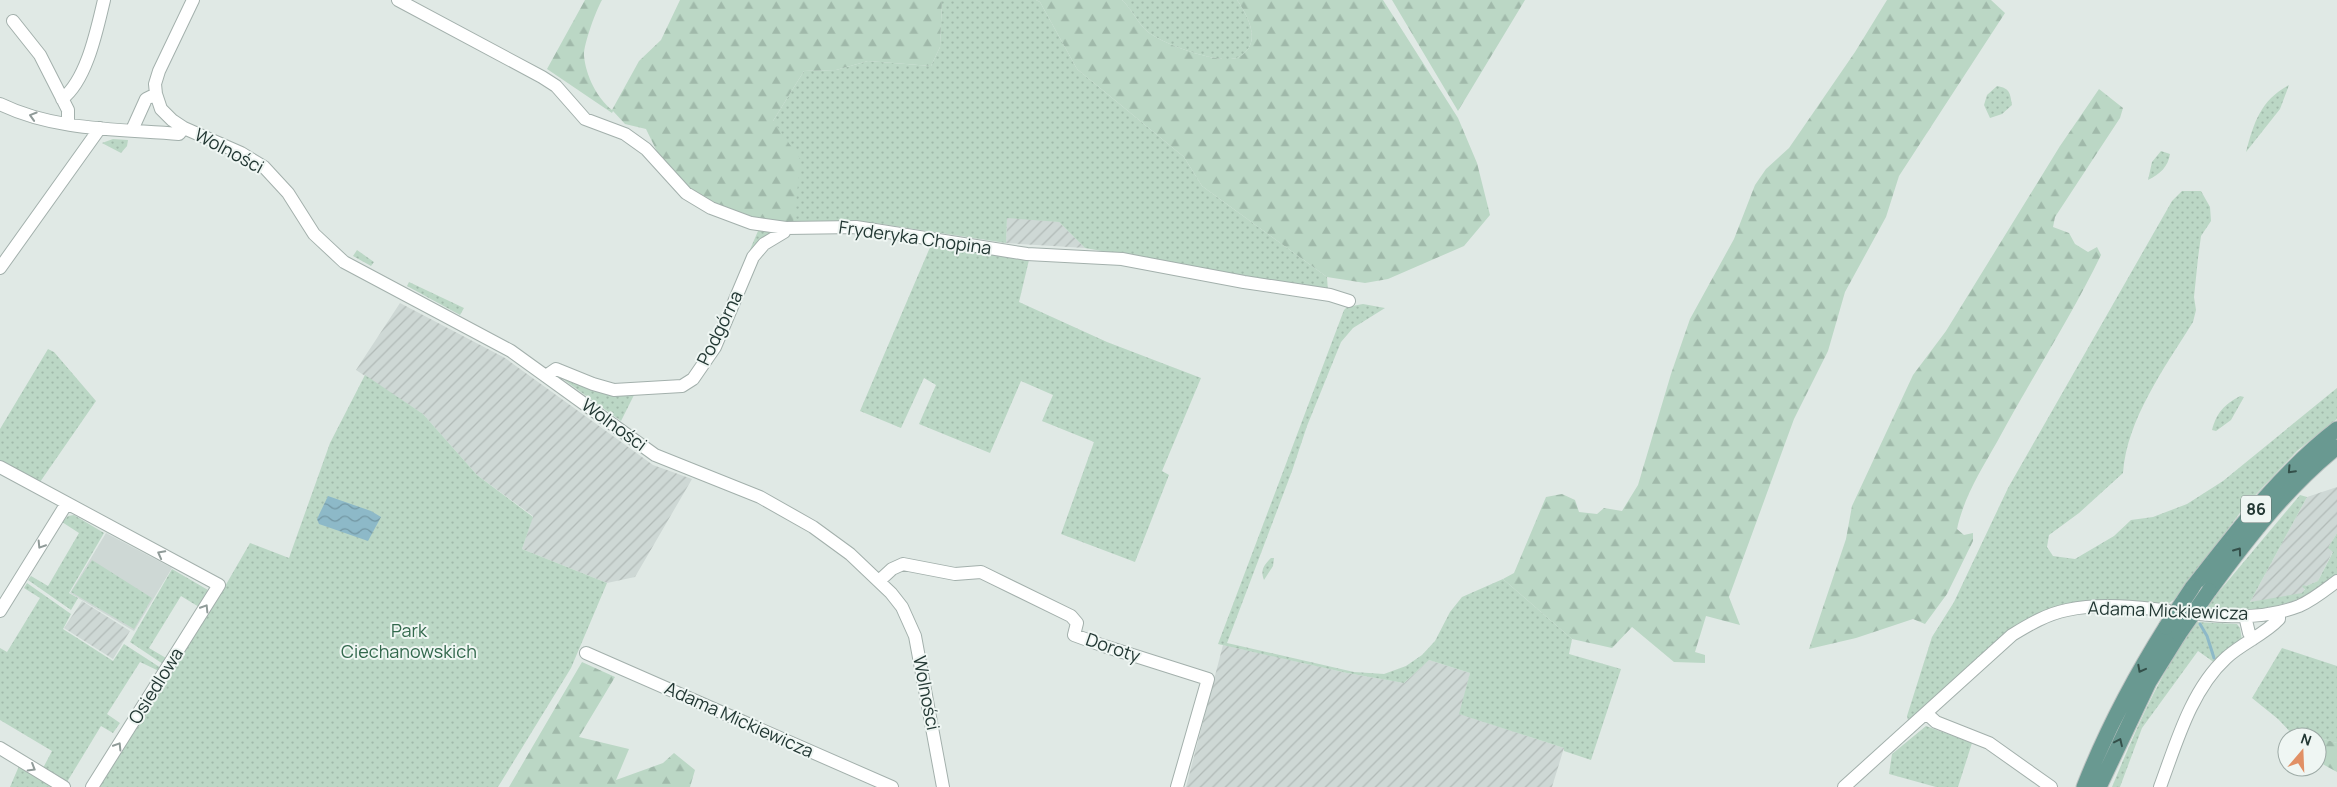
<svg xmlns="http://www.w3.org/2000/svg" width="2337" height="787" viewBox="0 0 2337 787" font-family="Manrope,sans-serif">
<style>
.built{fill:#ced8d5}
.industrial{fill:url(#industrial-furrows)}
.green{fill:url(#green-dots)}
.forest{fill:url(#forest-firs)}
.water{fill:url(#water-waves)}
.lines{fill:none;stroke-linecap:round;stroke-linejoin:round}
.stream{stroke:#8db9c8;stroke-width:3}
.minor-casing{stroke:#a3b0ac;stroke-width:14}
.major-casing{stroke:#bdc3c2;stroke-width:17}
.minor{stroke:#fff;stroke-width:12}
.major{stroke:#699991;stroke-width:15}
.major-bridge-casing{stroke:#bdc3c2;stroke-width:17;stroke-linecap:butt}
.major-bridge{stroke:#699991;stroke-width:15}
.oneway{stroke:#909b99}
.oneway2{stroke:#34504a}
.labels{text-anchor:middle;stroke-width:4;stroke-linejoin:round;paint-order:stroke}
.shield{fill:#eff6f3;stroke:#60706d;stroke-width:1}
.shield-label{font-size:16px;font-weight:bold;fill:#223733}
.street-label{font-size:18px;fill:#223733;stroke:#eff6f3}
.park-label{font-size:18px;fill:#32684c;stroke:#eff6f3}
</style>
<defs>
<pattern id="industrial-furrows" width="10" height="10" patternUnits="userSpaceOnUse" patternTransform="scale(1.25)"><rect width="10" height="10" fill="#ced8d5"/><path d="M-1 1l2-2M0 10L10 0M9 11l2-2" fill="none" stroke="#b1bab7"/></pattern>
<pattern id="green-dots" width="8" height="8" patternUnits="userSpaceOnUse" patternTransform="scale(1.25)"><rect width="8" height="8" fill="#bbd7c5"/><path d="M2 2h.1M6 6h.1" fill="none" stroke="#a0b9aa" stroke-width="1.8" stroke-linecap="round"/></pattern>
<pattern id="forest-firs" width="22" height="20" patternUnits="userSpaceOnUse" patternTransform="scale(1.25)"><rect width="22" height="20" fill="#bbd7c5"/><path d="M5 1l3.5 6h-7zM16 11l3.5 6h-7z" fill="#a0b9aa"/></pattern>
<pattern id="water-waves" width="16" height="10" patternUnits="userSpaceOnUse" patternTransform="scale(1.25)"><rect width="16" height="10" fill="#8db9c8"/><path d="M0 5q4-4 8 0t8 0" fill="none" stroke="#7397a3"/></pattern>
</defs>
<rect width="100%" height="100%" fill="#e0e9e5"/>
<path class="built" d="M 106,533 L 172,568 L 134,631 L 70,593 Z"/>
<path class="industrial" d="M 1007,217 L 1059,222 L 1085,248 L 1006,243 Z
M 400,303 L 505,358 L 653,465 L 692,479 L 635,577 L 607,583 L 522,549 L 533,516 L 477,475 L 423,414 L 356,370 Z
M 2337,487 L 2337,533 L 2328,548 L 2333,551 L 2318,581 L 2306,586 L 2302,594 L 2293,596 L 2250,602 L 2307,497 Z
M 82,601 L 130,631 L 113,659 L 64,628 Z
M 1223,645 L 1347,673 L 1404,683 L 1429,660 L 1470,673 L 1460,714 L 1564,748 L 1552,787 L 1186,787 Z"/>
<path class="green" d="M 942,0 L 1036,0 L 1040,2 L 1077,69 L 1184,157 L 1202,186 L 1327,277 L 1328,292 L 1085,248 L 1059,222 L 1007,218 L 1006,243 L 875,223 L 793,224 L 773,121 L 804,71 L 836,70 L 868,61 L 931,66 L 940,47 Z
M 1122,0 L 1237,0 C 1248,16 1263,43 1239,57 C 1221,66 1163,44 1148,32 C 1138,24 1132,9 1122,0 Z
M 2289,85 L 2280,109 L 2246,152 C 2254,122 2261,100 2289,85 Z
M 1997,86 C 2010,88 2010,93 2012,105 L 2002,114 L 1990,118 L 1984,105 L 1987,95 Z
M 113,139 L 128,140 L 127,146 L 121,153 L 102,143 Z
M 2161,151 L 2170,154 C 2168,167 2160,174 2148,180 L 2152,162 Z
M 2182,191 L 2201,191 L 2210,207 L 2211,221 L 2201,236 L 2198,258 L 2194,297 L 2196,310 L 2193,322 C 2165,367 2127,419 2123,473 L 2079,513 L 2049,535 L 2047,547 L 2053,556 L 2075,559 L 2114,536 L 2131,520 L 2153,517 L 2187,504 L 2223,481 L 2337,388 L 2337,419 L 2297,451 L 2245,506 L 2178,597 L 2166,605 L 2036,617 L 1913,719 L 1908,720 L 1907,716 L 1932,637 L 1954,602 L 2008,488 L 2172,201 Z
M 745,226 L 779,230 L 746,259 L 758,231 Z
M 931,245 L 1029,260 L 1019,302 L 1107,342 L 1201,378 L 1162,471 L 1169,475 L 1135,562 L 1061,534 L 1094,442 L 1042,421 L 1053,395 L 1021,381 L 990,453 L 919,424 L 936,385 L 924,378 L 901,428 L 860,411 Z
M 357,250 L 374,262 L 371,266 L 353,256 Z
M 409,282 L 464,308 L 460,315 L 407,286 Z
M 1363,304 L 1385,308 L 1353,328 L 1341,342 L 1307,426 L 1292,471 L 1227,643 L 1354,672 L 1384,674 L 1406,666 L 1422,655 L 1435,641 L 1450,612 L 1462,597 L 1503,579 L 1572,639 L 1569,654 L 1621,669 L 1591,760 L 1564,751 L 1564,748 L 1459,714 L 1470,673 L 1429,660 L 1404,683 L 1347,673 L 1218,644 L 1344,310 L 1347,307 Z
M 48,349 L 54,352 L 96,401 L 40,482 L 0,461 L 0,429 Z
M 365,375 L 423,414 L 477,475 L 533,517 L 522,549 L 607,583 L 571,668 L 498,787 L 97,787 L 224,588 L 250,543 L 289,558 L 330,443 Z
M 562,376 L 634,395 L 621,421 L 560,377 Z
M 2240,396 L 2244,397 L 2231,420 L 2216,431 L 2212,430 C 2217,412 2224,405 2240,396 Z
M 2300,495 L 2307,497 L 2250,602 L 2302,593 L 2305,589 L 2302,587 L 2303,585 L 2306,586 L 2318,581 L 2333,552 L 2328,548 L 2337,533 L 2337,574 C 2301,607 2253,616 2206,607 Z
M 74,515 L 104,533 L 69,593 L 78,598 L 71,610 L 28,580 L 31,576 L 48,586 L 79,533 L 62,522 L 68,516 Z
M 1271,558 L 1274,558 L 1273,566 L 1264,580 C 1260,570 1264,565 1271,558 Z
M 92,560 L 152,598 L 134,629 L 71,592 Z
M 172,569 L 208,590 L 199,607 L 181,596 L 149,648 L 166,658 L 163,664 L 130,642 Z
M 27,583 L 71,614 L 63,629 L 113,661 L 124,644 L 161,668 L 159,671 L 140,662 L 107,714 L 120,723 L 113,733 L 101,726 L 67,782 L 43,768 L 52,751 L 0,720 L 0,648 L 7,652 L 40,598 L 24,588 Z
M 2196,622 L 2237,624 L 2240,628 L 2242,640 L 2215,663 L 2198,651 L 2142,728 L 2120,787 L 2112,787 C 2136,729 2160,673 2196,622 Z
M 2282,648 L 2337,666 L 2337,743 L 2317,737 L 2295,737 L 2278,719 L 2252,698 Z
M 1926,726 L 1972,743 L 1958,787 L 1936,787 L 1889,774 L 1892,754 Z
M 19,766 L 60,787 L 10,787 Z"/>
<path class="forest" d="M 585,0 L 602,0 C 596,10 583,46 584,56 C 586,76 597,98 612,110 L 639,61 L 661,40 L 680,0 L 942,0 L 940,47 L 931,66 L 868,61 L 836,70 L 804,71 L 773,121 L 801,160 L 793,224 L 771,223 L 706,203 L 665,168 L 646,129 L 625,124 L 613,111 L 612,113 L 547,69 Z
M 1036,0 L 1122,0 C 1132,9 1138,24 1148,32 C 1163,44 1221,66 1239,57 C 1263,43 1248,16 1237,0 L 1383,0 L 1458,118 L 1477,163 L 1490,215 L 1464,246 L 1388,279 L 1365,283 L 1327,277 L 1202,186 L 1184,157 L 1077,69 L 1040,2 Z
M 1392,0 L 1525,0 L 1458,111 Z
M 1887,0 L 1991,0 L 2005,13 L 1899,176 L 1886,217 L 1845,292 L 1828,351 L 1794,419 L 1729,597 L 1740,625 L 1706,616 L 1695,652 L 1705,655 L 1705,663 L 1674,662 L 1632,627 L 1612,648 L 1572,639 L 1503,579 L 1514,573 L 1546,497 L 1562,494 L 1575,500 L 1579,512 L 1597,514 L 1604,508 L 1622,511 L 1638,485 L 1671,374 L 1690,319 L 1734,239 L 1755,185 L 1766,169 L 1789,148 L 1855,52 Z
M 2099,89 L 2123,108 L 2120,118 L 2055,217 L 2053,227 L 2069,233 L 2075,244 L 2088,252 L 2097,247 L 2101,255 C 2070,319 2031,379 1997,442 C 1981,470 1964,497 1957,529 L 1964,535 L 1973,533 L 1973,541 L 1947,594 L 1925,624 L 1913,619 L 1856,638 L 1809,649 L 1846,539 L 1852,506 L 1913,375 L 1946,331 L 2060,146 Z
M 582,662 L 615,677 L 579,737 L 629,749 L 616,780 L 663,763 L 674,753 L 695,770 L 690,787 L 509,787 Z
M 2317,737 L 2337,743 L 2337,772 L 2317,761 Z"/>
<path class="water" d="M 328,496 L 371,511 L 381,517 L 368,541 L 319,524 L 317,519 Z"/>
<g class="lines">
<path class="stream" d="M 2200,624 L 2207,636 L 2214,658"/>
<defs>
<path id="minor" d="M 193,0 L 159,71 L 155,84 L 156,94 L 161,109 L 172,120 L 184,128 L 241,153 L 264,167 L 288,193 L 314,234 L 344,262 L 511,351 L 655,455 L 760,497 L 813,527 L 850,554 L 891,593 L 902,607 L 915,636 L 943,787
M 398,0 L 542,77 L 556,86 L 585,119 L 625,134 L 646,149 L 686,193 L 711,208 L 751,223 L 786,228 L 856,227 L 1027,254 L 1122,259 L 1244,282 L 1330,295 L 1349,301
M 13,21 L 40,55 L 68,110 L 68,123
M 62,99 C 87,80 97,29 104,0
M 0,104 C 55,131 120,129 179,134 L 184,128
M 132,130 L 146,99 L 156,94
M 0,268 L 100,128
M 546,376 L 556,369 L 593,384 L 614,390 L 682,386 L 693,379 L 715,347 L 753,257 L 764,244 L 784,232 L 786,228
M 0,467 L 219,585 L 92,787
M 879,581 L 892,569 L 903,564 L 955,574 L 981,572 L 1071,616 L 1077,623 L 1074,635 L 1104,646 L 1208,679 L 1177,787
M 0,611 L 67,503
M 2245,616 L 2249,633 L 2253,639
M 586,653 L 892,787
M 1926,713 L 1936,722 L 1989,743 L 2051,787
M 0,748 L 64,787
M 1844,787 L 2012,635 C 2030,624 2047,614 2067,610 C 2142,594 2227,634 2299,606 C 2313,600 2325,590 2337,581
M 2160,787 C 2176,744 2191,690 2226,658 C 2242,643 2264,635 2279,619 L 2279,612"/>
<path id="major" d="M 2192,588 C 2236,532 2280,473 2337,429
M 2209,591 C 2247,539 2287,487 2337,447
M 2084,787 C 2106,731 2134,678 2166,627
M 2099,787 L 2149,682 L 2179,634"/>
</defs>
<use href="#minor" class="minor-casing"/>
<use href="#major" class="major-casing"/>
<use href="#minor" class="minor"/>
<use href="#major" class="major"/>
<defs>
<path id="major-bridge" d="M 2166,627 L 2192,588
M 2179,634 L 2209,591"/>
</defs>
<use href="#major-bridge" class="major-bridge-casing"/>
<use href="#major-bridge" class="major-bridge"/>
</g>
<defs><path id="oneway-chevron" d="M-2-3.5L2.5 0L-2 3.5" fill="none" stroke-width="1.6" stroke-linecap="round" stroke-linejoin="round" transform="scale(1.25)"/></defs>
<g class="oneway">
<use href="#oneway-chevron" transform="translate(33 116) rotate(-163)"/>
<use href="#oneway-chevron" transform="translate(41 545) rotate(122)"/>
<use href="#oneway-chevron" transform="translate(161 554) rotate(-152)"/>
<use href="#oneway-chevron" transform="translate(205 608) rotate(-58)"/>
<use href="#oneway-chevron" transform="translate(118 746) rotate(-58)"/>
<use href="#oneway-chevron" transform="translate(32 768) rotate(31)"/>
</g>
<g class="oneway2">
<use href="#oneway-chevron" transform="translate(2291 470) rotate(133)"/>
<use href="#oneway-chevron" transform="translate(2238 551) rotate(-54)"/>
<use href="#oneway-chevron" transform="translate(2141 669) rotate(118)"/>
<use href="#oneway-chevron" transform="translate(2119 742) rotate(-65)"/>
</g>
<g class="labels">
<rect class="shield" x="2241" y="495.5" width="30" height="27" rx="4"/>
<g class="shield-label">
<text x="2256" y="515">86</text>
</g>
<g class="street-label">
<text transform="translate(229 151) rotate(28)" y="6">Wolności</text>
<text transform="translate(915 238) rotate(8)" y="6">Fryderyka Chopina</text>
<text transform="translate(720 328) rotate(-64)" y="6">Podgórna</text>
<text transform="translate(614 425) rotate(36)" y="6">Wolności</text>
<text transform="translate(2168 611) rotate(2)" y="6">Adama Mickiewicza</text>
<text transform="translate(1113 648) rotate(19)" y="6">Doroty</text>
<text transform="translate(156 686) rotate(-58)" y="6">Osiedlowa</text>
<text transform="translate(926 693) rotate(79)" y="6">Wolności</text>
<text transform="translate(739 720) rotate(24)" y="6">Adama Mickiewicza</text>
</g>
<g class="park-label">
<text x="409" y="637">Park<tspan x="409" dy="21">Ciechanowskich</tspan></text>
</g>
</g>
<g transform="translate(2302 752) rotate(19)"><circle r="24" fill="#eff6f3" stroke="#9daaa6"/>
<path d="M0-4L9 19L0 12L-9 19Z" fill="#e19065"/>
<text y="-8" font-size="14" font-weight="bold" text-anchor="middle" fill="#223733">N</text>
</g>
</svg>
